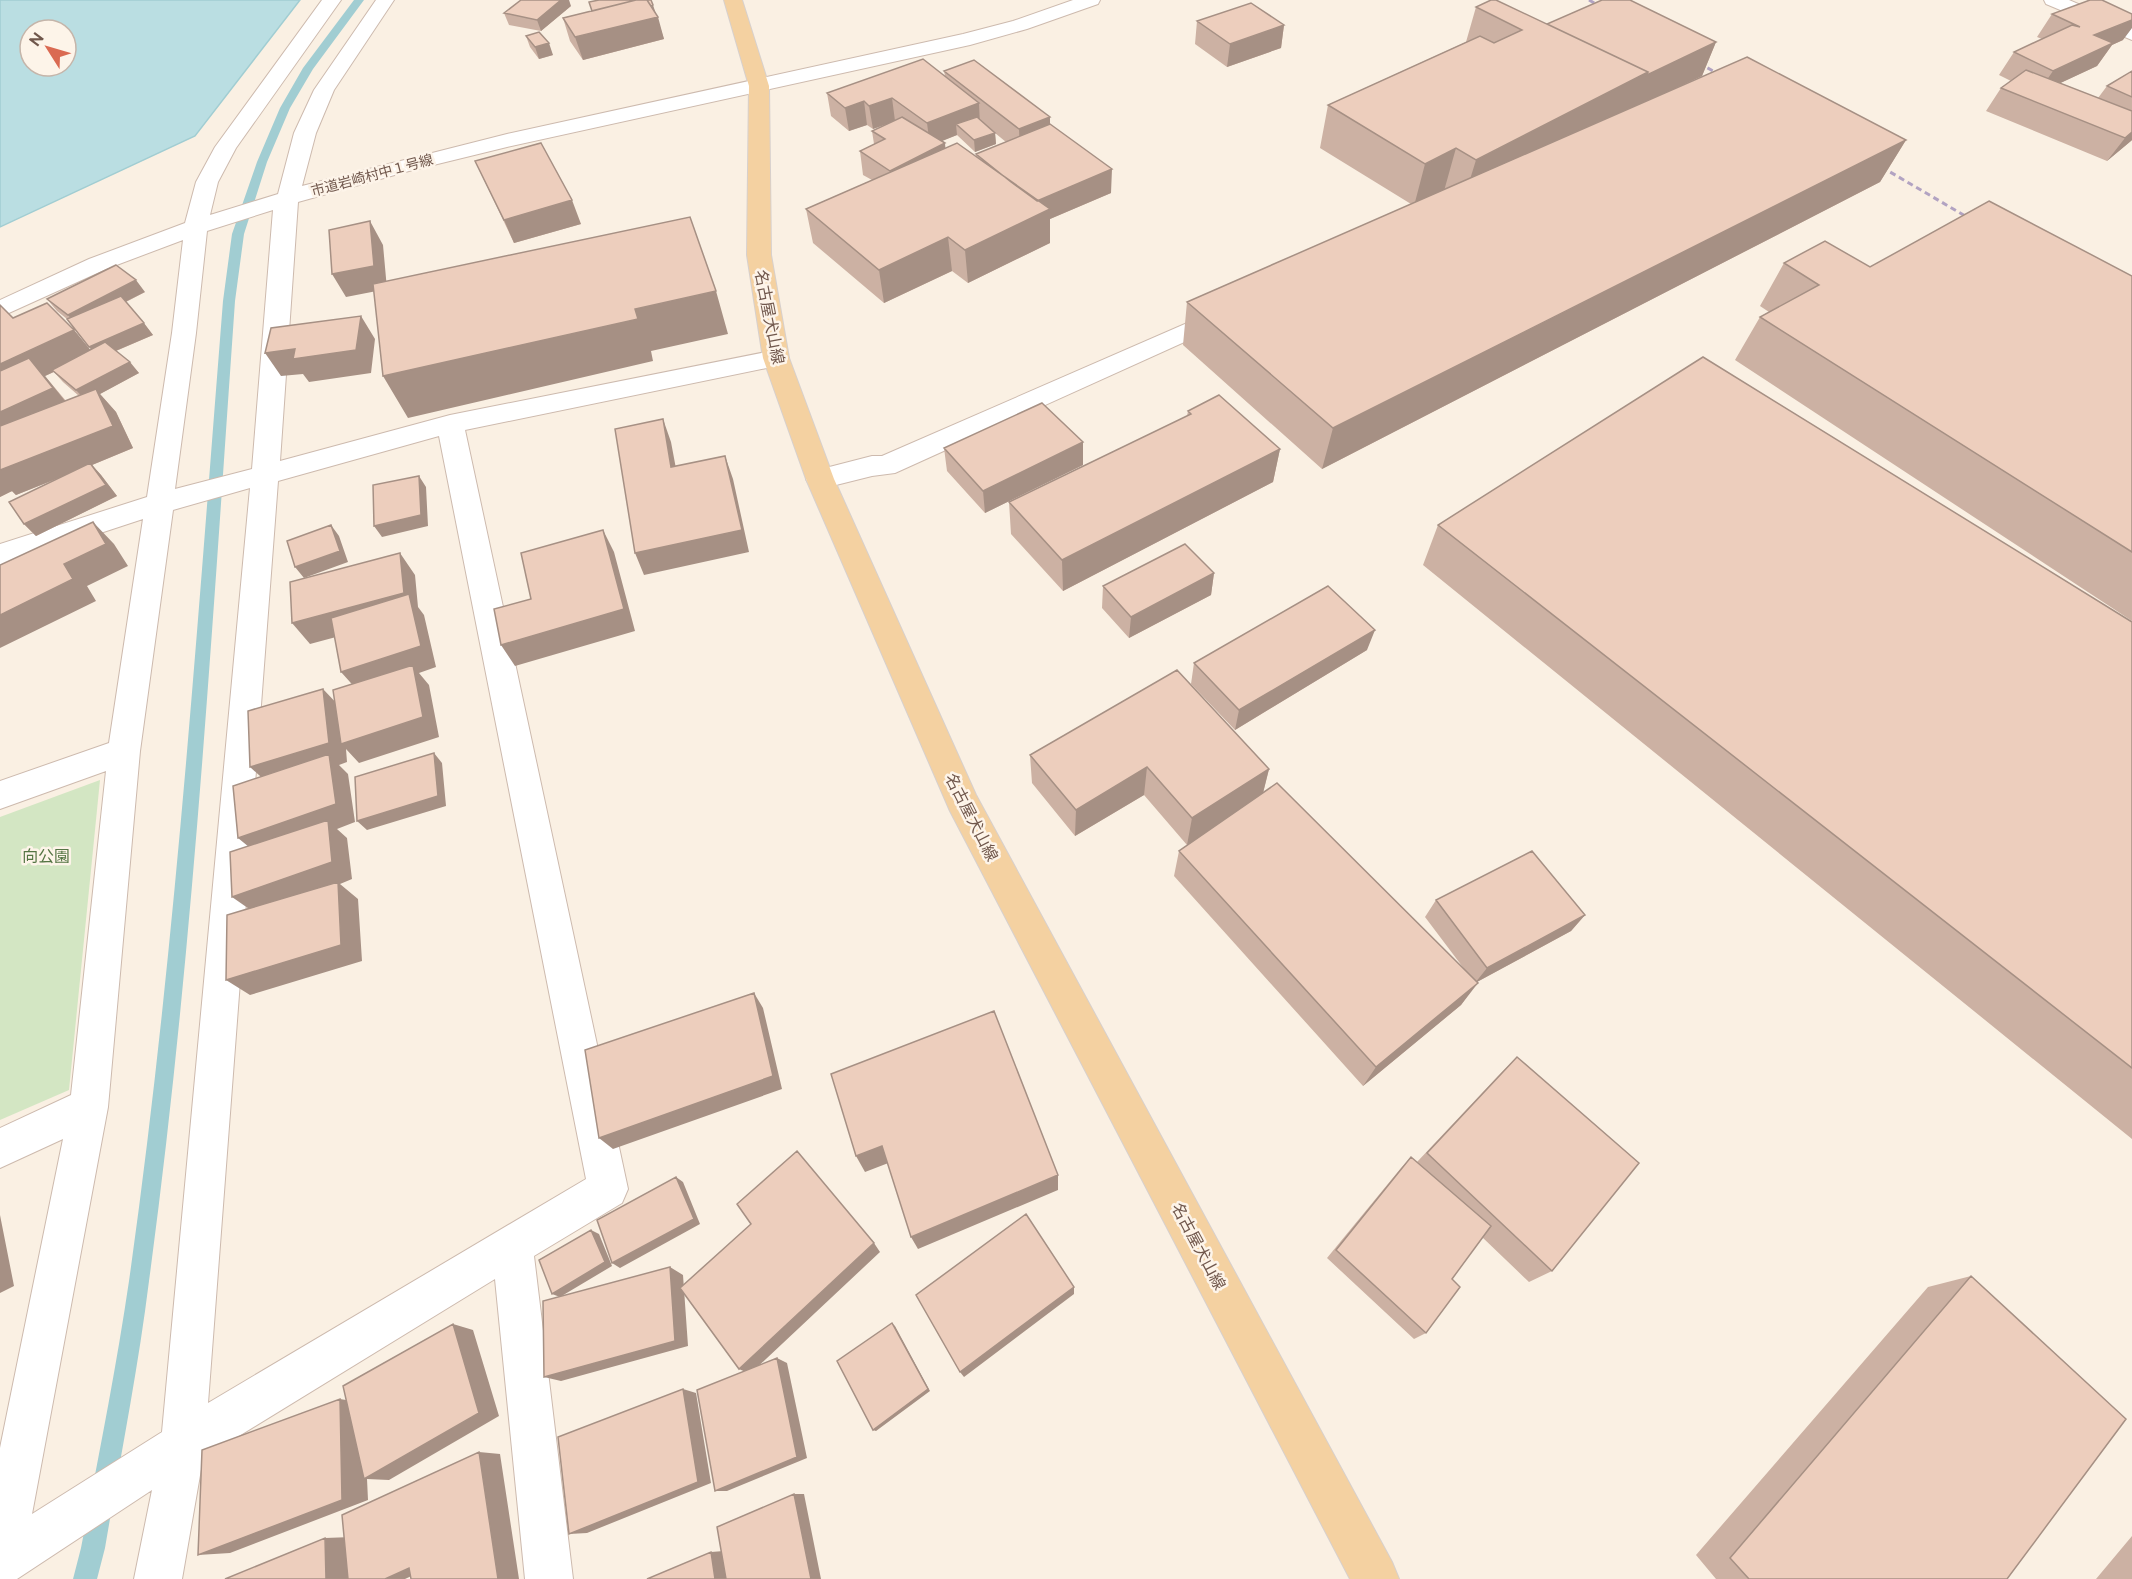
<svg xmlns="http://www.w3.org/2000/svg" width="2132" height="1579" viewBox="0 0 2132 1579" font-family="Raleway,'Noto Sans JP',sans-serif">
<style>
.green{fill:#d3e6c3}
.water{fill:#badee2;stroke:#a1cdd2;stroke-width:1.5;fill-rule:evenodd}
.lines{fill:none;stroke-linecap:round;stroke-linejoin:round}
.stream{fill:#a1cdd2;fill-rule:evenodd}
.minor-casing{stroke:#cdbaae;stroke-width:2}
.major-casing{stroke:#d7d0cd;stroke-width:2}
.minor{fill:#fff;fill-rule:evenodd}
.major{fill:#f4d1a1;fill-rule:evenodd}
.rail{stroke:#b2a3c2;stroke-width:3;stroke-dasharray:6 4;stroke-linecap:butt}
.wall{fill:#ccb1a3;fill-rule:evenodd}
.shaded-wall{fill:#a69084}
.building{fill:#edcebd;stroke:#a69084;stroke-width:1.5}
.labels{text-anchor:middle;stroke-width:5;stroke-linejoin:round;paint-order:stroke}
.far-street-label{font-size:14px;fill:#70574c;stroke:#fdf4e9}
.street-label{font-size:16px;fill:#70574c;stroke:#fdf4e9}
.park-label{font-size:16px;fill:#557544;stroke:#fdf4e9}
</style>
<rect width="100%" height="100%" fill="#faf0e3"/>
<path class="green" d="M 100,780 L 69,1090 L 0,1120 L 0,817 Z"/>
<path class="water" d="M 0,0 L 300,0 L 195,136 L 0,227 ZM 30,30 L 66,30 L 66,66 L 30,66 Z"/>
<g class="lines">
<path class="stream" d="M 354,0 L 364,0 L 313,69 L 290,108 L 267,162 L 244,234 L 235,301 C 212,628 193,955 149,1281 C 138,1370 120,1459 105,1548 L 97,1579 L 73,1579 L 81,1548 C 98,1459 116,1370 129,1281 C 175,956 197,628 223,301 L 232,234 L 257,162 L 280,108 L 303,68 Z"/>
<defs>
<path id="minor" d="M 322,0 L 341,0 L 236,148 L 218,182 L 210,215 L 278,194 L 294,133 L 314,90 L 376,0 L 394,0 L 334,90 L 316,133 L 302,186 L 507,134 L 963,34 L 1013,21 L 1073,0 L 1100,0 L 1098,4 L 1027,29 L 970,45 L 507,147 L 409,171 L 298,202 L 280,461 L 450,415 L 776,350 L 785,352 L 789,358 L 785,364 L 776,366 L 465,430 L 628,1189 L 622,1203 L 534,1256 L 573,1579 L 525,1579 L 495,1279 L 203,1458 L 182,1579 L 134,1579 L 152,1490 L 17,1579 L 0,1579 L 0,1448 L 63,1139 L 0,1168 L 0,1128 L 71,1095 L 106,771 L 0,809 L 0,781 L 109,743 L 143,519 L 0,566 L 0,544 L 147,497 L 172,333 L 183,240 L 106,269 L 0,317 L 0,300 L 89,259 L 185,223 L 196,182 L 215,147 ZM 273,210 L 252,469 L 175,489 L 196,333 L 207,231 ZM 439,436 L 586,1179 L 208,1403 L 278,481 ZM 250,488 L 162,1432 L 32,1514 L 108,1107 L 140,751 L 173,510 Z
M 2044,0 L 2069,0 L 2132,27 L 2132,40 L 2046,4 Z
M 1224,307 L 1233,310 L 1236,315 L 1233,320 L 895,473 L 872,476 L 820,489 L 810,486 L 806,479 L 810,472 L 872,456 L 882,456 Z"/>
<path id="major" d="M 724,0 L 742,0 L 769,86 L 771,255 L 789,358 L 834,479 L 976,795 L 1392,1562 L 1399,1579 L 1350,1579 L 950,811 L 806,479 L 763,358 L 747,255 L 749,86 Z"/>
</defs>
<use href="#minor" class="minor-casing"/>
<use href="#major" class="major-casing"/>
<use href="#minor" class="minor"/>
<use href="#major" class="major"/>
<path class="rail" d="M 1589,0 L 1610,12
M 1690,58 L 1729,80
M 1873,162 L 1979,224"/>
</g>
<path class="wall" d="M 2087,0 L 2102,0 L 2123,40 L 2112,45 L 2097,66 L 2060,83 L 2098,98 L 2107,86 L 2132,71 L 2132,140 L 2107,161 L 1986,111 L 2001,88 L 2011,81 L 1999,75 L 2014,52 L 2042,39 L 2037,37 L 2052,14 L 2088,1 Z
M 589,2 L 655,12 L 664,39 L 583,60 L 570,41 L 563,18 L 592,11 Z
M 571,6 L 541,31 L 509,25 L 504,13 Z
M 1476,7 L 1547,24 L 1716,42 L 1702,76 L 1666,93 L 1906,140 L 1880,182 L 1322,469 L 1183,345 L 1187,302 L 1411,204 L 1320,148 L 1328,105 L 1466,42 Z
M 1197,21 L 1284,25 L 1281,48 L 1227,67 L 1195,44 Z
M 526,36 L 553,55 L 539,59 L 530,47 Z
M 944,71 L 1050,124 L 1111,193 L 1050,219 L 1050,243 L 968,283 L 952,271 L 884,303 L 813,243 L 806,209 L 872,180 L 863,175 L 860,151 L 874,144 L 872,131 L 890,123 L 873,129 L 867,125 L 849,131 L 831,116 L 827,93 L 945,76 ZM 995,133 L 1006,142 L 976,154 L 976,157 L 945,148 L 945,143 L 941,141 L 957,135 L 975,152 L 996,144 Z
M 475,161 L 581,224 L 514,243 Z
M 1784,263 L 1870,267 L 2132,276 L 2132,621 L 1735,360 L 1760,317 L 1769,312 L 1760,306 Z
M 145,292 L 126,302 L 153,335 L 116,351 L 139,373 L 100,394 L 116,412 L 133,448 L 92,465 L 101,475 L 117,496 L 36,536 L 24,524 L 59,478 L 16,495 L 11,490 L 12,491 L 0,497 L 0,305 L 13,318 L 74,330 L 90,350 L 92,350 L 67,319 L 57,311 L 47,299 ZM 54,372 L 63,382 L 79,396 L 66,401 L 45,376 Z
M 1188,411 L 1280,449 L 1273,482 L 1063,591 L 1011,534 L 1009,502 L 1187,416 Z
M 944,448 L 1083,465 L 985,513 L 947,471 Z
M 1438,525 L 2132,622 L 2132,1139 L 1423,565 Z
M 1214,573 L 1211,595 L 1129,638 L 1102,608 L 1103,586 Z
M 1367,650 L 1235,730 L 1191,684 L 1194,663 Z
M 1030,755 L 1269,769 L 1263,793 L 1468,974 L 1425,917 L 1436,900 L 1585,915 L 1571,931 L 1477,982 L 1461,1005 L 1363,1086 L 1174,876 L 1179,851 L 1187,845 L 1144,795 L 1075,836 L 1032,783 Z
M 1517,1057 L 1552,1271 L 1529,1282 L 1482,1237 L 1452,1279 L 1426,1333 L 1414,1339 L 1327,1258 L 1401,1168 L 1411,1157 L 1417,1162 L 1498,1076 Z
M 1971,1276 L 2007,1579 L 1716,1579 L 1696,1555 L 1928,1287 Z
M 2132,1536 L 2132,1579 L 2096,1579 Z"/>
<path class="shaded-wall" d="M 561,0 L 569,0 L 571,6 L 541,31 L 537,20 Z
M 653,5 L 657,17 L 658,17 L 664,39 L 583,60 L 575,37 Z
M 2132,20 L 2132,28 L 2123,40 L 2112,45 L 2097,66 L 2037,94 L 2053,71 L 2094,35 Z
M 1284,25 L 1281,48 L 1227,67 L 1230,44 Z
M 1716,42 L 1702,76 L 1633,108 L 1463,202 L 1476,160 L 1648,72 Z
M 549,43 L 553,55 L 539,59 L 535,47 Z
M 892,98 L 895,121 L 873,129 L 869,106 Z
M 864,101 L 867,125 L 849,131 L 845,108 Z
M 979,103 L 980,126 L 956,124 L 957,135 L 930,146 L 927,123 Z
M 1050,117 L 1050,141 L 1020,153 L 1019,129 Z
M 2132,132 L 2132,140 L 2131,141 L 2107,161 L 2125,138 Z
M 995,133 L 996,144 L 975,152 L 974,140 Z
M 1906,140 L 1880,182 L 1322,469 L 1333,428 Z
M 945,143 L 947,167 L 893,194 L 890,171 Z
M 1456,148 L 1444,191 L 1414,206 L 1425,164 Z
M 1112,169 L 1111,193 L 1050,219 L 1050,243 L 968,283 L 965,250 L 1035,201 Z
M 572,200 L 581,224 L 514,243 L 504,220 Z
M 370,221 L 383,245 L 387,289 L 346,297 L 332,274 Z
M 948,237 L 952,271 L 884,303 L 879,270 Z
M 136,280 L 145,292 L 77,326 L 68,315 Z
M 716,291 L 728,334 L 651,351 L 653,361 L 408,418 L 383,376 L 635,309 Z
M 361,316 L 375,339 L 371,373 L 309,382 L 303,374 L 281,376 L 265,353 Z
M 144,323 L 153,335 L 99,358 L 89,347 Z
M 74,330 L 93,353 L 45,376 L 73,411 L 0,429 L 0,364 Z
M 130,362 L 139,373 L 100,394 L 116,412 L 133,448 L 92,465 L 101,475 L 117,496 L 36,536 L 24,524 L 91,465 L 16,495 L 11,490 L 12,491 L 0,497 L 0,470 L 87,402 L 76,390 Z
M 663,419 L 671,442 L 680,490 L 671,467 Z
M 1083,442 L 1083,465 L 985,513 L 983,491 Z
M 1280,449 L 1273,482 L 1063,591 L 1062,560 Z
M 725,456 L 733,479 L 749,552 L 644,575 L 635,553 Z
M 419,476 L 426,487 L 428,526 L 382,537 L 374,526 Z
M 93,522 L 114,544 L 128,566 L 87,586 L 96,601 L 0,648 L 0,615 L 64,564 Z
M 331,525 L 339,536 L 348,562 L 304,578 L 295,567 Z
M 603,530 L 614,552 L 635,631 L 515,666 L 501,645 Z
M 400,553 L 415,575 L 418,607 L 424,615 L 436,667 L 419,673 L 429,685 L 439,737 L 359,763 L 346,749 L 347,762 L 339,765 L 348,774 L 355,822 L 337,829 L 347,838 L 352,879 L 340,884 L 358,899 L 362,961 L 250,995 L 226,980 L 255,913 L 232,897 L 260,856 L 238,838 L 271,786 L 250,767 L 323,689 L 342,709 L 359,692 L 341,672 L 414,616 L 310,644 L 292,623 Z
M 1214,573 L 1211,595 L 1129,638 L 1131,617 Z
M 1375,630 L 1367,650 L 1235,730 L 1239,710 Z
M 434,753 L 442,763 L 446,806 L 367,830 L 357,821 Z
M 1147,767 L 1144,795 L 1075,836 L 1076,810 Z
M 1269,769 L 1262,797 L 1187,845 L 1192,818 Z
M 1585,915 L 1571,931 L 1475,983 L 1487,968 Z
M 1478,983 L 1461,1005 L 1363,1086 L 1376,1067 Z
M 754,993 L 763,1008 L 782,1089 L 613,1149 L 599,1138 Z
M 882,1146 L 891,1162 L 865,1172 L 856,1156 Z
M 1058,1175 L 1058,1190 L 918,1249 L 911,1237 Z
M 676,1177 L 683,1182 L 700,1224 L 620,1268 L 612,1263 Z
M 0,1215 L 14,1286 L 0,1293 Z
M 591,1230 L 599,1234 L 612,1266 L 560,1297 L 552,1294 Z
M 874,1243 L 880,1252 L 750,1374 L 739,1369 Z
M 670,1267 L 683,1275 L 688,1346 L 561,1381 L 544,1377 Z
M 1074,1287 L 1074,1294 L 964,1377 L 960,1372 Z
M 892,1323 L 895,1326 L 930,1391 L 876,1431 L 873,1430 Z
M 453,1324 L 473,1330 L 499,1416 L 389,1480 L 367,1479 L 368,1500 L 230,1553 L 198,1555 L 340,1399 L 364,1403 Z
M 777,1358 L 787,1363 L 807,1458 L 727,1491 L 715,1491 Z
M 683,1389 L 696,1393 L 711,1483 L 587,1533 L 569,1534 Z
M 479,1452 L 500,1454 L 519,1579 L 498,1579 Z
M 794,1494 L 804,1494 L 821,1579 L 811,1579 Z
M 352,1537 L 353,1579 L 326,1579 L 325,1538 Z
M 724,1551 L 728,1579 L 715,1579 L 711,1552 Z
M 433,1566 L 405,1579 L 385,1579 L 409,1568 Z"/>
<path class="building" d="M 521,0 L 561,0 L 537,20 L 504,13 Z
M 599,0 L 636,0 L 592,11 L 589,2 Z
M 636,0 L 647,0 L 658,17 L 575,37 L 563,18 Z
M 647,0 L 651,0 L 653,5 L 651,6 Z
M 1491,0 L 1496,0 L 1648,72 L 1476,160 L 1456,148 L 1425,164 L 1328,105 L 1480,36 L 1494,43 L 1522,30 L 1476,7 Z
M 1602,0 L 1630,0 L 1716,42 L 1647,75 L 1648,72 L 1547,24 Z
M 2090,0 L 2102,0 L 2132,14 L 2132,20 L 2094,35 L 2113,43 L 2053,71 L 2014,52 L 2072,25 L 2080,27 L 2052,14 Z
M 1251,3 L 1284,25 L 1230,44 L 1197,21 Z
M 539,32 L 549,43 L 535,47 L 526,36 Z
M 1747,57 L 1906,140 L 1333,428 L 1187,302 Z
M 923,59 L 979,103 L 927,123 L 892,98 L 869,106 L 864,101 L 845,108 L 827,93 Z
M 974,60 L 1050,117 L 1019,129 L 944,71 Z
M 2026,70 L 2132,111 L 2132,132 L 2125,138 L 2001,88 Z
M 2132,71 L 2132,97 L 2107,86 Z
M 902,117 L 945,143 L 890,171 L 860,151 L 885,139 L 872,131 Z
M 977,117 L 995,133 L 974,140 L 956,124 Z
M 1050,124 L 1112,169 L 1037,201 L 1011,182 L 976,154 Z
M 541,143 L 572,200 L 504,220 L 475,161 Z
M 957,143 L 1050,209 L 965,250 L 948,237 L 879,270 L 806,209 Z
M 1989,201 L 2132,276 L 2132,552 L 1760,317 L 1819,285 L 1784,263 L 1825,241 L 1870,267 Z
M 690,217 L 716,291 L 635,309 L 638,319 L 383,376 L 373,284 Z
M 370,221 L 374,266 L 332,274 L 329,230 Z
M 116,265 L 136,280 L 68,315 L 47,299 Z
M 121,296 L 144,323 L 89,347 L 67,319 Z
M 47,303 L 74,330 L 0,364 L 0,305 L 13,318 Z
M 361,316 L 356,350 L 293,359 L 295,349 L 265,353 L 271,328 Z
M 105,342 L 130,362 L 76,390 L 52,370 Z
M 1703,357 L 2132,622 L 2132,1068 L 1438,525 Z
M 29,358 L 53,388 L 0,412 L 0,371 Z
M 96,389 L 113,426 L 0,470 L 0,426 Z
M 1219,395 L 1280,449 L 1062,560 L 1009,502 L 1191,414 L 1188,411 Z
M 1042,403 L 1083,442 L 983,491 L 944,448 Z
M 663,419 L 671,467 L 725,456 L 742,530 L 635,553 L 615,429 Z
M 90,463 L 106,485 L 24,524 L 9,502 Z
M 419,476 L 421,515 L 374,526 L 373,485 Z
M 93,522 L 106,544 L 64,564 L 73,579 L 0,615 L 0,565 Z
M 331,525 L 340,551 L 295,567 L 287,541 Z
M 603,530 L 624,609 L 501,645 L 494,609 L 531,599 L 521,553 Z
M 1185,544 L 1214,573 L 1131,617 L 1103,586 Z
M 400,553 L 404,593 L 292,623 L 290,582 Z
M 1328,586 L 1375,630 L 1239,710 L 1194,663 Z
M 409,594 L 421,646 L 341,672 L 331,618 Z
M 413,665 L 423,717 L 341,744 L 333,690 Z
M 1177,670 L 1269,769 L 1192,818 L 1147,767 L 1076,810 L 1030,755 Z
M 323,689 L 329,743 L 250,767 L 248,711 Z
M 434,753 L 438,796 L 357,821 L 355,777 Z
M 329,754 L 336,804 L 238,838 L 233,786 Z
M 1277,783 L 1478,983 L 1376,1067 L 1179,851 Z
M 328,820 L 332,862 L 232,897 L 230,852 Z
M 1532,851 L 1585,915 L 1487,968 L 1436,900 Z
M 338,882 L 341,945 L 226,980 L 227,915 Z
M 754,993 L 773,1076 L 599,1138 L 585,1050 Z
M 994,1011 L 1058,1175 L 911,1237 L 882,1146 L 856,1156 L 831,1074 Z
M 1517,1057 L 1639,1163 L 1552,1271 L 1427,1153 Z
M 797,1151 L 874,1243 L 739,1369 L 680,1288 L 751,1224 L 737,1204 Z
M 1411,1157 L 1491,1226 L 1452,1279 L 1460,1287 L 1426,1333 L 1336,1250 Z
M 676,1177 L 694,1219 L 612,1263 L 597,1220 Z
M 1026,1214 L 1074,1287 L 960,1372 L 916,1295 Z
M 591,1230 L 605,1262 L 552,1294 L 539,1260 Z
M 670,1267 L 675,1341 L 544,1377 L 543,1301 Z
M 1971,1276 L 2126,1419 L 2007,1579 L 1749,1579 L 1730,1558 Z
M 892,1323 L 928,1389 L 873,1430 L 837,1361 Z
M 453,1324 L 479,1413 L 364,1479 L 343,1386 Z
M 777,1358 L 797,1457 L 715,1491 L 697,1390 Z
M 683,1389 L 698,1482 L 569,1534 L 558,1437 Z
M 340,1399 L 342,1500 L 198,1555 L 202,1450 Z
M 479,1452 L 498,1579 L 411,1579 L 409,1568 L 385,1579 L 348,1579 L 342,1515 Z
M 794,1494 L 811,1579 L 726,1579 L 717,1527 Z
M 325,1538 L 326,1579 L 225,1579 Z
M 711,1552 L 715,1579 L 647,1579 Z"/>
<g class="labels">
<g class="far-street-label">
<text transform="translate(372 175) rotate(-15)" y="5">市道岩崎村中１号線</text>
</g>
<g class="street-label">
<text transform="translate(770 317) rotate(79)" y="6">名古屋犬山線</text>
<text transform="translate(972 817) rotate(63)" y="6">名古屋犬山線</text>
<text transform="translate(1199 1246) rotate(62)" y="6">名古屋犬山線</text>
</g>
<g class="park-label">
<text x="46" y="862">向公園</text>
</g>
</g>
<g transform="translate(48 48) rotate(307)"><circle r="28" fill="#fdf4e9" stroke="#c5b5aa" stroke-width="1.5"/>
<path d="M0-4.5L10 22L0 15L-10 22Z" fill="#da6a52"/>
<text y="-9" font-size="16" font-weight="bold" text-anchor="middle" fill="#70574c">N</text>
</g>
</svg>
